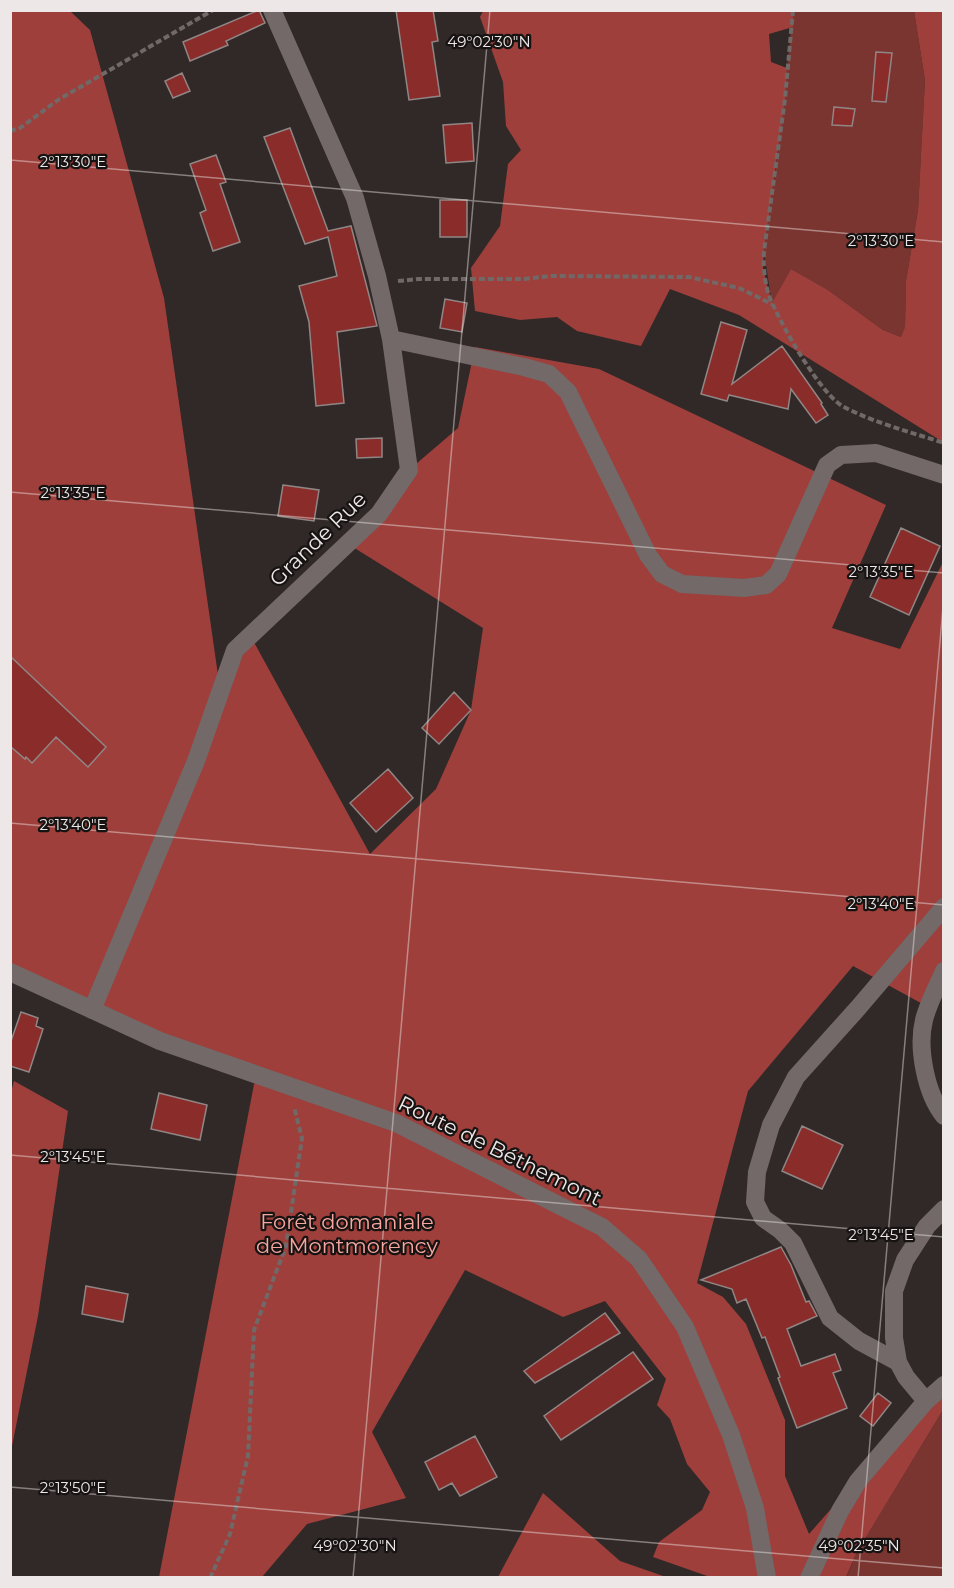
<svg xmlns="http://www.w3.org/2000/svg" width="954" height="1588" viewBox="0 0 954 1588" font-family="Montserrat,sans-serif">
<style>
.green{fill:#7b3531}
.forest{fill:#9e3f3b}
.building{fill:#892c2a;stroke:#908685;stroke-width:1.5}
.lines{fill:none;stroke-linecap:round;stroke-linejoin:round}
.path{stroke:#706968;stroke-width:4;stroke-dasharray:6 3;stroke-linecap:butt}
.minor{stroke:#726968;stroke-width:18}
.ticks{fill:none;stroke:#ede8e7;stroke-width:1.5;stroke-opacity:0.45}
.labels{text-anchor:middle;stroke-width:4.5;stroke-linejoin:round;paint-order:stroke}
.street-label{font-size:21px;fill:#ede8e7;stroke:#161312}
.park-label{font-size:21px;fill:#f5a79f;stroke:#161312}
.ticks-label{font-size:15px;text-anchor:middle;fill:#ede8e7;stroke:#161312;stroke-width:4.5;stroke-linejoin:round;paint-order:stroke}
</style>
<rect width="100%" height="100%" fill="#312928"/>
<path class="green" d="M 793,11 L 914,11 L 925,80 L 918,210 L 906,281 L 905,328 L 901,337 L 883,330 L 828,290 L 791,269 L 772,304 L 764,251 L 778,152 Z
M 943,1410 L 943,1577 L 846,1578 L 857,1552 Z"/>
<path class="forest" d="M 11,11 L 70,11 L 90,30 L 164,298 L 220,689 L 250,635 L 370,854 L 436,789 L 471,710 L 483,628 L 348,544 L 409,470 L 458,428 L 475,347 L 599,369 L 886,505 L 832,628 L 900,649 L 943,562 L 943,973 L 930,1008 L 853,966 L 748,1091 L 697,1283 L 723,1297 L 746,1324 L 785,1420 L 785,1476 L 809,1534 L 926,1401 L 943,1385 L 943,1410 L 857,1552 L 846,1577 L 710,1577 L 653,1557 L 659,1542 L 702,1510 L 710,1492 L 687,1464 L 670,1419 L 657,1405 L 666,1379 L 605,1301 L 563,1317 L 465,1270 L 372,1432 L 406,1498 L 307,1524 L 262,1577 L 159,1577 L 256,1074 L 11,972 Z
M 483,11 L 793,11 L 793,27 L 769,34 L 771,62 L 787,68 L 785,99 L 764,251 L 763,269 L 772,303 L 791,269 L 828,290 L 883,330 L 901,337 L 905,327 L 906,281 L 918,210 L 925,80 L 914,11 L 943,11 L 943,442 L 739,315 L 670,289 L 641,346 L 577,331 L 557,317 L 520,320 L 475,311 L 471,268 L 500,226 L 508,164 L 521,150 L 506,126 L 503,82 L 480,17 Z
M 14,1081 L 68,1111 L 38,1316 L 11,1451 L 10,1096 Z
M 543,1493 L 620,1561 L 666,1577 L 498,1577 Z"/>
<path class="building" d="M 259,10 L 265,23 L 226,41 L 228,45 L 190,61 L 183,42 Z
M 396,10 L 433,10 L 438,41 L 432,42 L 440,96 L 409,100 Z
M 876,52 L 892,53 L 886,102 L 872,101 Z
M 182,73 L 190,91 L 173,98 L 165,81 Z
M 834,107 L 855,109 L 852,126 L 832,125 Z
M 472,123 L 474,161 L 446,163 L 443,125 Z
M 290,128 L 328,231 L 351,226 L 377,326 L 337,332 L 344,403 L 316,406 L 309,322 L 299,286 L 337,276 L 328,237 L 305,244 L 264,137 Z
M 216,155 L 226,182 L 220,184 L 240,242 L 213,251 L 200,213 L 206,210 L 190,164 Z
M 440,200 L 467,200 L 467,237 L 440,237 Z
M 445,299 L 467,303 L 462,332 L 440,328 Z
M 721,322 L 747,330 L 732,384 L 782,346 L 822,403 L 821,404 L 828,415 L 816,423 L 791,389 L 788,409 L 729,395 L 727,401 L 701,394 Z
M 382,438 L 382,457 L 357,458 L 356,439 Z
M 283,485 L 319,490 L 314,521 L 278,516 Z
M 901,528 L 940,546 L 909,615 L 870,597 Z
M 10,656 L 106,747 L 88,767 L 56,737 L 32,763 L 26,757 L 25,759 L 10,746 Z
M 454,692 L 471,710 L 439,744 L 422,728 Z
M 388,769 L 413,798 L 376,832 L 350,803 Z
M 21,1012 L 38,1018 L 36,1026 L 43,1029 L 29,1072 L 10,1066 L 10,1044 Z
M 159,1093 L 207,1105 L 200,1140 L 151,1129 Z
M 802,1126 L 843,1145 L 822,1189 L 782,1171 Z
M 781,1247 L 791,1265 L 806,1302 L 809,1301 L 817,1316 L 787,1329 L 801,1366 L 835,1354 L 841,1370 L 833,1373 L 847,1408 L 797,1428 L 778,1378 L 780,1377 L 765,1337 L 762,1338 L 746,1299 L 737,1303 L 732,1289 L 701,1280 Z
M 86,1286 L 128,1294 L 123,1322 L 82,1314 Z
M 605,1313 L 620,1333 L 535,1383 L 524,1371 Z
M 633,1352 L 653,1379 L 561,1440 L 544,1416 Z
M 878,1393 L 891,1403 L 873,1426 L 860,1416 Z
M 475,1436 L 497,1477 L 460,1496 L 452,1483 L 439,1490 L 425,1462 Z"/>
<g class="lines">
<path class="path" d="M 793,10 L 785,99 L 764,251 C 763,269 765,289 773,305 C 784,329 821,395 844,407 C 875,423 910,432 944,443
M 10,131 L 20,128 L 58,100 L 213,10
M 398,281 L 419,279 L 524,279 L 551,276 L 689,277 L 739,288 L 772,304
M 210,1578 L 230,1534 L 248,1456 L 254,1330 L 286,1246 L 302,1138 L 294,1107"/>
<path class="minor" d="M 391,339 L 524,367 L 549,374 L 568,392 L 648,555 L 662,574 L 682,584 L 744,588 L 766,585 L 778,574 L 827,465 L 841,455 L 876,453 L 944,475
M 944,971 C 937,987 928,1004 924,1020 C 917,1048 926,1094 944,1116
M 10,972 L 160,1041 L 396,1123 L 602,1227 L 639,1259 L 685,1327 L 731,1435 L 755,1508 L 767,1578
M 92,1010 L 196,761 L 235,650 L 379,514 L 409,470 L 391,339 L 377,276 L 355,198 L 272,10
M 898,1362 L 859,1341 L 830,1318 L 793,1243 L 780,1230 L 763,1218 L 755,1202 L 757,1172 L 771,1125 L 796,1077 L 858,1008 L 944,907
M 926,1401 L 906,1377 L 898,1362 L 894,1338 L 894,1291 L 905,1260 L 927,1226 L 944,1209
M 809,1578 L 840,1511 L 858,1481 L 926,1401 L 944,1385"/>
</g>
<path class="ticks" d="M 10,160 L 944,242M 10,492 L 944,573M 10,823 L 944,905M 10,1155 L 944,1237M 10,1487 L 944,1568M 353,1578 L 490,10M 858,1578 L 944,596"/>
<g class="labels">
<g class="street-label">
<text transform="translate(318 539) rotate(-44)" y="7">Grande Rue</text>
<text transform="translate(500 1151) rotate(26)" y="7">Route de Béthemont</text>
</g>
<g class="park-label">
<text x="347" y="1229">Forêt domaniale<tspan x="347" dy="24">de Montmorency</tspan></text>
</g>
</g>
<g class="ticks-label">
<text x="489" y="47">49°02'30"N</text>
<text x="73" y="167">2°13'30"E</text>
<text x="881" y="246">2°13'30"E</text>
<text x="73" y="498">2°13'35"E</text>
<text x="881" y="577">2°13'35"E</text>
<text x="73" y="830">2°13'40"E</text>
<text x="881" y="909">2°13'40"E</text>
<text x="73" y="1162">2°13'45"E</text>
<text x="881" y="1240">2°13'45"E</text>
<text x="73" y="1493">2°13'50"E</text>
<text x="355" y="1551">49°02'30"N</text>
<text x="859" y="1551">49°02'35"N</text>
</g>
<rect width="954" height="1588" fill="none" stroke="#ede8e7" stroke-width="24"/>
</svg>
